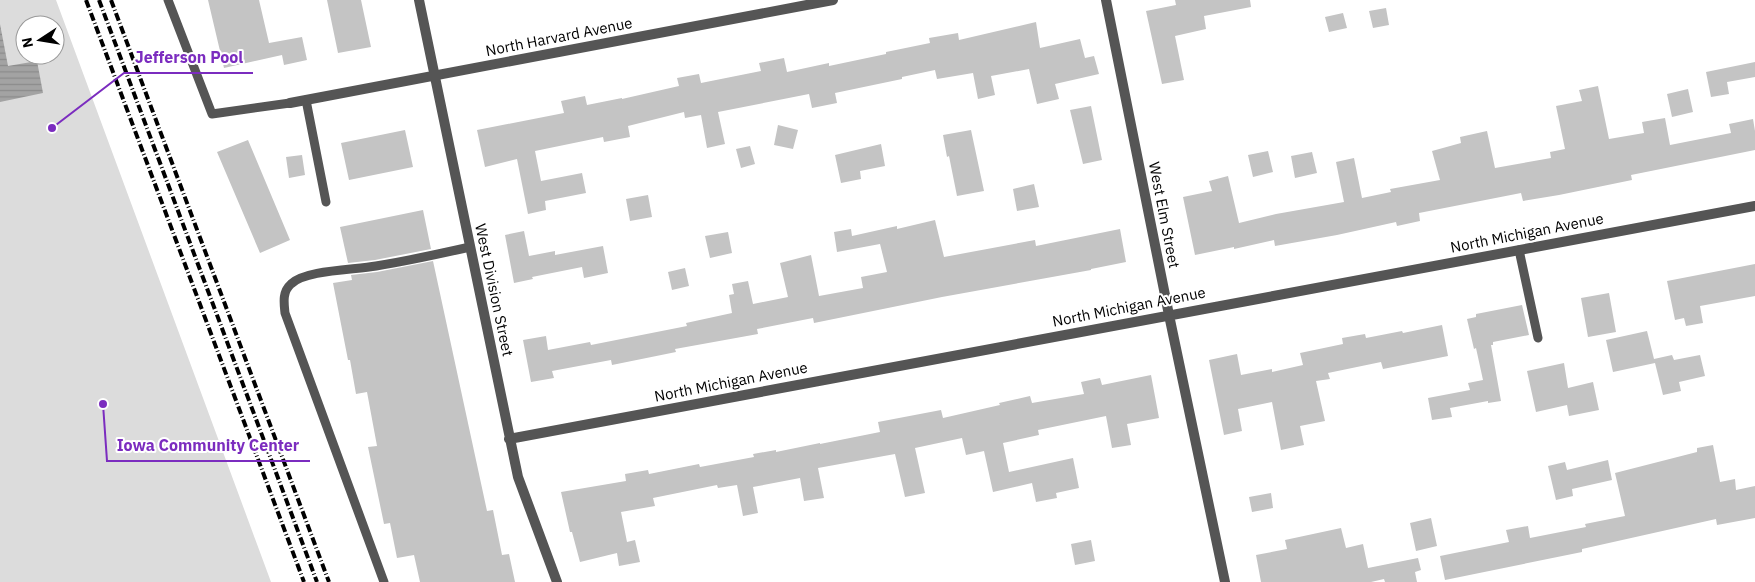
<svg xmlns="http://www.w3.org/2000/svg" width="1755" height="582" viewBox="0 0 1755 582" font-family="'IBM Plex Sans',sans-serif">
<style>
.park{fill:#dcdcdc;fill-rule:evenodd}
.water{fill:url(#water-rules)}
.building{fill:#c4c4c4}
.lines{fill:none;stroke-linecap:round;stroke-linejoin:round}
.service{stroke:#555;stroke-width:9}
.minor{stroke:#555;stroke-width:10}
.rail{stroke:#000;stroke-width:4;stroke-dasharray:8 2.5 1 2.5;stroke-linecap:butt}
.labels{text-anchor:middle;stroke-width:4;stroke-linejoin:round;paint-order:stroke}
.street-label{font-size:15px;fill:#000;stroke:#fff}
.leader{fill:none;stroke:#7b2cbf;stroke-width:2}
.callout-dot{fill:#7b2cbf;stroke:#fff;stroke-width:2}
.callout-label{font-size:16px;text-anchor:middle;font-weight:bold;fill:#7b2cbf;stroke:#fff;stroke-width:4;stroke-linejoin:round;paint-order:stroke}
</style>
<defs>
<pattern id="water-rules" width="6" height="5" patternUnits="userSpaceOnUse" patternTransform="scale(1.25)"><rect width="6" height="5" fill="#a3a3a3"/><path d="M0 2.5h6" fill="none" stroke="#8b8b8b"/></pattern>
</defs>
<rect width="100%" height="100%" fill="#fff"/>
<path class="park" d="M 0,0 L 56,0 L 271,582 L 0,582 ZM 25,25 L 55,25 L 55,55 L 25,55 Z"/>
<path class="water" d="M 0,24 L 8,66 L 37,61 L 43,93 L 0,102 Z"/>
<path class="building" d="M 208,0 L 259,0 L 269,43 L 302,37 L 307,60 L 284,65 L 282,55 L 224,68 Z
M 327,0 L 361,0 L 371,47 L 338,53 Z
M 1175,0 L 1250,0 L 1251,7 L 1204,16 L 1206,29 L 1175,36 L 1184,80 L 1162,84 L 1146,11 L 1176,5 Z
M 1386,8 L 1389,25 L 1373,28 L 1369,11 Z
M 1343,13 L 1347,28 L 1329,32 L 1325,17 Z
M 1036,22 L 1040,48 L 1080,39 L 1085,58 L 1094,56 L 1099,74 L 1055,84 L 1059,99 L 1037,104 L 1029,69 L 991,76 L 995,95 L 978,99 L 973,73 L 937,79 L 935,70 L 902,77 L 902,79 L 835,93 L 837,103 L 812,108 L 809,94 L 718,112 L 725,144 L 707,148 L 701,115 L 685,118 L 684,112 L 628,126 L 630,137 L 604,142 L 603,137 L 535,151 L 541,181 L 582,173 L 586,193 L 545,201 L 546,210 L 528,214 L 517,159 L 485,167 L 477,130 L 564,113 L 561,101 L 585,96 L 587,105 L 622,98 L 622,99 L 679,86 L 677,78 L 699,74 L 701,83 L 761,71 L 759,63 L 784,58 L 787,72 L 829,63 L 829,66 L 886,54 L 886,52 L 930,43 L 929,38 L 958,33 L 959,40 Z
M 1755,62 L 1755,77 L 1727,82 L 1729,94 L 1711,97 L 1706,72 Z
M 1598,86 L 1609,139 L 1644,133 L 1642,122 L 1665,118 L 1670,145 L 1731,133 L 1729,124 L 1753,119 L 1755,131 L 1755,150 L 1631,175 L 1632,180 L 1559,195 L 1523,201 L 1521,193 L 1419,213 L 1420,221 L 1397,226 L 1396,222 L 1337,235 L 1275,246 L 1274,240 L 1234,249 L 1234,247 L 1195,255 L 1183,197 L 1212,191 L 1209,181 L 1228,176 L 1239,223 L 1276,214 L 1344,202 L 1336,162 L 1354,158 L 1362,198 L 1391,192 L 1390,189 L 1440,180 L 1432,151 L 1461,143 L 1460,137 L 1487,131 L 1495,168 L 1551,158 L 1550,152 L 1565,149 L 1556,106 L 1582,101 L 1579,90 Z
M 1688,89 L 1693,112 L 1672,117 L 1667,94 Z
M 1091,106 L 1102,160 L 1083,164 L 1070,110 Z
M 778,125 L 798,130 L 793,149 L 774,145 Z
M 405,130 L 413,167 L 349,180 L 341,143 Z
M 971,130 L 984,191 L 957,196 L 949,156 L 947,157 L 943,135 Z
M 248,140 L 290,240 L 260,253 L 217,152 Z
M 881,144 L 885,166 L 860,171 L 861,179 L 841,183 L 835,155 Z
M 750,146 L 755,164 L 741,168 L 736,149 Z
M 1268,151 L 1273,172 L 1253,177 L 1248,155 Z
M 1312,152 L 1317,173 L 1295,178 L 1291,156 Z
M 302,155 L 305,175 L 289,178 L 286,157 Z
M 1034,184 L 1039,207 L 1017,211 L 1013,189 Z
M 648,195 L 652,217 L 630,221 L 626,199 Z
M 423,210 L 431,249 L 375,260 L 348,263 L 340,227 Z
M 935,220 L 944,257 L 1035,240 L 1036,246 L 1120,229 L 1126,262 L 1091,269 L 1091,270 L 942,297 L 814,323 L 813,318 L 757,329 L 758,334 L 675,349 L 676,352 L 612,365 L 611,360 L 552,371 L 554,378 L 531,382 L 523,340 L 546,336 L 548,350 L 590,342 L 591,345 L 687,326 L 686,323 L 732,313 L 729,295 L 734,294 L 732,284 L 748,281 L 753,304 L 788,297 L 780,263 L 811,255 L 819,296 L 863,288 L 861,277 L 887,272 L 880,244 L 837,252 L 834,232 L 851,229 L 852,236 L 897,226 L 897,229 Z
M 524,231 L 529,256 L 555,251 L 555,255 L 603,246 L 608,273 L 584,278 L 582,267 L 532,277 L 533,279 L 514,283 L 505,235 Z
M 728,232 L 732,253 L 710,258 L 705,236 Z
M 433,261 L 487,511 L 493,510 L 502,555 L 509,554 L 515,582 L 420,582 L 414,555 L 397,558 L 390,523 L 384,524 L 368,447 L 377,446 L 367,392 L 356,394 L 350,360 L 348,360 L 333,283 L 352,280 L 351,275 L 377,272 Z
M 1755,264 L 1755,296 L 1700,306 L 1703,323 L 1686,326 L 1684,318 L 1675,320 L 1667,281 Z
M 685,268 L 689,286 L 672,290 L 668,272 Z
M 1609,293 L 1616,332 L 1588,337 L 1581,298 Z
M 1522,305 L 1529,335 L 1493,342 L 1493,345 L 1491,345 L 1501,401 L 1488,403 L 1488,401 L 1450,408 L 1452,417 L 1432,420 L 1428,398 L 1470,390 L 1468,383 L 1483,380 L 1476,348 L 1474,349 L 1467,319 L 1476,317 L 1476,314 Z
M 1442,325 L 1448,356 L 1383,369 L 1381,362 L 1328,373 L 1330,379 L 1316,381 L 1325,421 L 1300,426 L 1304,445 L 1281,450 L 1272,402 L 1238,409 L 1242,431 L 1224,435 L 1209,360 L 1237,354 L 1241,375 L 1272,369 L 1272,372 L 1303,365 L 1300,353 L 1343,344 L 1342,338 L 1365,334 L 1366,338 L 1402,331 L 1403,333 Z
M 1647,331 L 1655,363 L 1613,372 L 1606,340 Z
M 1672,355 L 1674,360 L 1700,355 L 1705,376 L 1679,382 L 1681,391 L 1663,395 L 1654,359 Z
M 1564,363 L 1568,388 L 1593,382 L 1599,410 L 1569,416 L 1567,405 L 1536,412 L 1527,371 Z
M 1151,375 L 1159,418 L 1127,424 L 1131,445 L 1112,448 L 1106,416 L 1038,430 L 1039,435 L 1003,443 L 1009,472 L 1073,458 L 1079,488 L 1056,493 L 1057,498 L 1036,502 L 1032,483 L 993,492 L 984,451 L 966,455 L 962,438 L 915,448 L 925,493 L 905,497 L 895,454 L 818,468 L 824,498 L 804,501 L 800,478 L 753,487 L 758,513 L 743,516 L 737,485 L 718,488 L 717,485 L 653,498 L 655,506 L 621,512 L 627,542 L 635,540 L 640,562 L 619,566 L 617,553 L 580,562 L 572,532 L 570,532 L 561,492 L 626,481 L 625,474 L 648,470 L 649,474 L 699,464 L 700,467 L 754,457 L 753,454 L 776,450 L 776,452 L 820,443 L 820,444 L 880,432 L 878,422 L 941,410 L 943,418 L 1000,405 L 999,403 L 1030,396 L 1032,403 L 1084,394 L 1081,382 L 1100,378 L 1102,385 Z
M 1713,445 L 1720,482 L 1735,479 L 1736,490 L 1755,486 L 1755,518 L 1717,525 L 1716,519 L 1582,549 L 1582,552 L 1445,580 L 1440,556 L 1509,542 L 1506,530 L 1528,526 L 1530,538 L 1586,527 L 1585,524 L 1625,516 L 1615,473 L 1697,452 L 1697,448 Z
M 1608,460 L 1612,480 L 1572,489 L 1573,496 L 1556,500 L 1548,466 L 1565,462 L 1567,470 Z
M 1271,493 L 1273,508 L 1252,512 L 1249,497 Z
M 1431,518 L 1437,546 L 1416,551 L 1410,523 Z
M 1341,528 L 1346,548 L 1363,544 L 1368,568 L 1418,558 L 1421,570 L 1415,572 L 1417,582 L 1385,582 L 1384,579 L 1371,582 L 1261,582 L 1256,555 L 1287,549 L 1285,540 Z
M 1091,540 L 1095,561 L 1075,565 L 1071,544 Z"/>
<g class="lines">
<path class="service" d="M 168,0 L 212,114 L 290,103
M 306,100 L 326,202
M 1519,250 L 1538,338
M 384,582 L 285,313 C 284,303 282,292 291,284 C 305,270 354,270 376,266 C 407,261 439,254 470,247"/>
<path class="minor" d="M 419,0 L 518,477 L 557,582
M 1106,0 L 1169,315 L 1225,582
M 290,103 L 833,0
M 509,439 L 1755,206"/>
<path class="rail" d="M 86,0 L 304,582
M 99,0 L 317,582
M 111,0 L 329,582"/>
</g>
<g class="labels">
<g class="street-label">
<text transform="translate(559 37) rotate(-11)" y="5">North Harvard Avenue</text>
<text transform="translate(1164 215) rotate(79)" y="5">West Elm Street</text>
<text transform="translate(1527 233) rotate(-11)" y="5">North Michigan Avenue</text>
<text transform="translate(494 290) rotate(78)" y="5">West Division Street</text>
<text transform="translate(1129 307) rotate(-11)" y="5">North Michigan Avenue</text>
<text transform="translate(731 382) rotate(-11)" y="5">North Michigan Avenue</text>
</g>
</g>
<path class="leader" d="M52 128L124 73H253M103 404L107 461H310"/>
<g class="callout-dot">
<circle cx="52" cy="128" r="5"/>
<circle cx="103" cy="404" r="5"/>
</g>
<g class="callout-label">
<text x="189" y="63">Jefferson Pool</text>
<text x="208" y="451">Iowa Community Center</text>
</g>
<g transform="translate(40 40) rotate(258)"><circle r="24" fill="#ffffff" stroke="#999999"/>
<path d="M0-4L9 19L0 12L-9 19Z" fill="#000000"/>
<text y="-8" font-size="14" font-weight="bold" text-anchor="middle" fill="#000000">N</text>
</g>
</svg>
